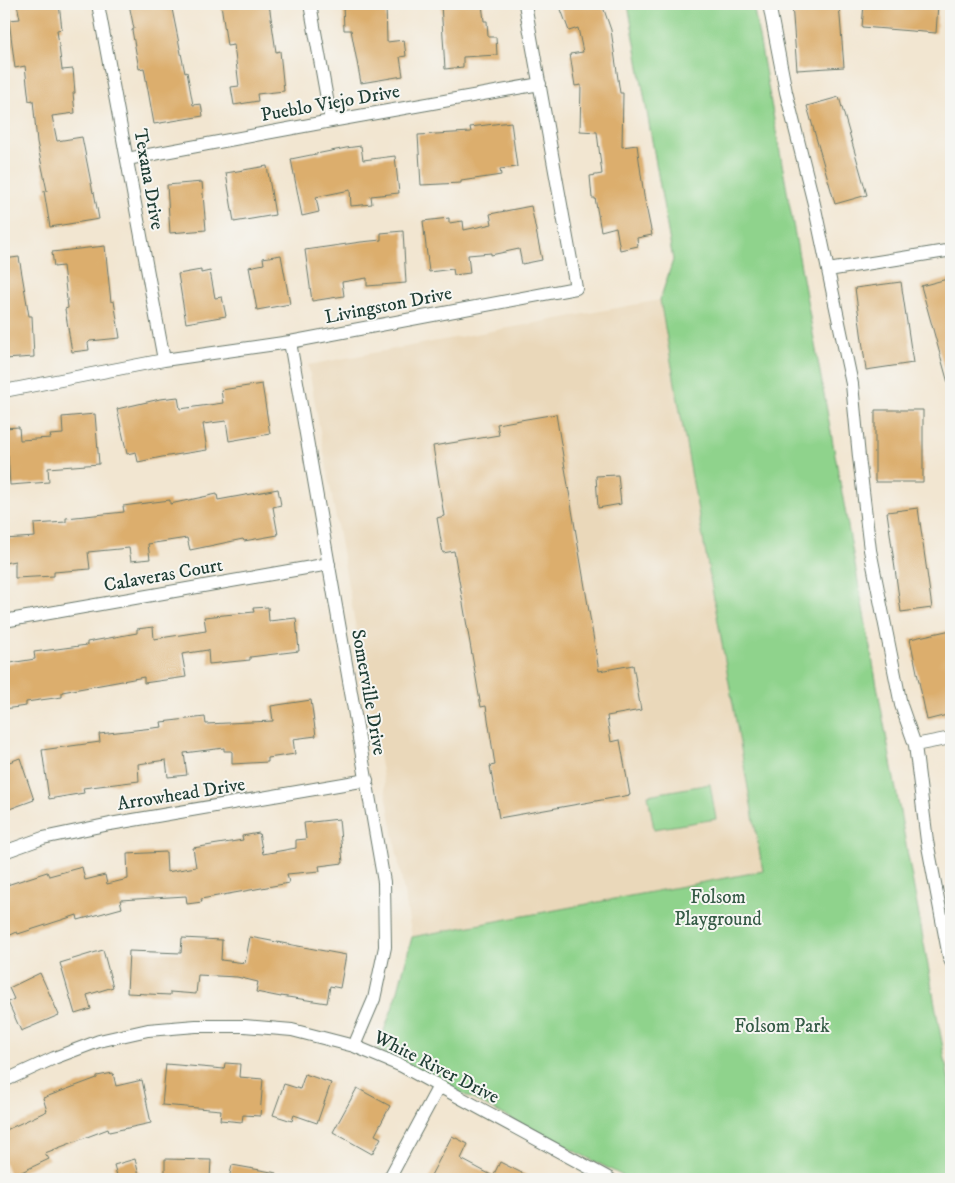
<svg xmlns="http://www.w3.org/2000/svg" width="955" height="1183" viewBox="0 0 955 1183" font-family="'IM FELL DW Pica',serif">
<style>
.built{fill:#ead8ba}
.green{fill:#8fd38c;stroke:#578860}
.building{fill:#dcae6d}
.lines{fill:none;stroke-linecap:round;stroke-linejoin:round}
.street-casing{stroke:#69786b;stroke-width:14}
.street{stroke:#fff;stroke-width:12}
.labels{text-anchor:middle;stroke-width:4;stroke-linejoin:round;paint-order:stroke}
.street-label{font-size:19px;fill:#1f3d34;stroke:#f6f6f2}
.park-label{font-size:19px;fill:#355b46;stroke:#f6f6f2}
</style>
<rect width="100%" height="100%" fill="#f6f6f2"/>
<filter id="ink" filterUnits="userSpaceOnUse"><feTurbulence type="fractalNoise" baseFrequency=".02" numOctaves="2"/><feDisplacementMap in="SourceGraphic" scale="10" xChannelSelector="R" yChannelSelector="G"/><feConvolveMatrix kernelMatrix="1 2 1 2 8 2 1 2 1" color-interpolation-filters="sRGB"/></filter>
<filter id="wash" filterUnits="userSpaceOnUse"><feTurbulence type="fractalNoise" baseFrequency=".0096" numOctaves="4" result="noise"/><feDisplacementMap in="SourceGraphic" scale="20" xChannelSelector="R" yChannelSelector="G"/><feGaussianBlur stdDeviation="1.12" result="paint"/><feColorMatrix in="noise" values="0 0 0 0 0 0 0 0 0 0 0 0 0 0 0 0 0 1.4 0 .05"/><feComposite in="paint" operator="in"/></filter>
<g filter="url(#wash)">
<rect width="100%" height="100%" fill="#f2e6d1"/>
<path class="built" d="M 660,300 L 763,871 L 412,937 L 308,365 Z"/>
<path class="green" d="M 628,4 L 753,4 L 951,1092 L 951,1179 L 629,1179 L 377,1050 L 396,998 L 412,937 L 763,871 L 660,300 L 673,260 Z
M 710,784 L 716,819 L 654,829 L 648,795 Z"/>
<g id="blocks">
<path class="building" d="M 17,4 L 59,4 L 62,29 L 57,30 L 62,70 L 73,69 L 75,93 L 73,93 L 75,113 L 52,116 L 57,141 L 82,137 L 93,193 L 94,192 L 99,219 L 50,227 L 44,191 L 47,191 L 37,142 L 33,100 L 29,101 L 25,66 L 15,68 L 9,20 L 20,19 Z
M 129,4 L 171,4 L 185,73 L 187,72 L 193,105 L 201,104 L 203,116 L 154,124 L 144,68 L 139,69 L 132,30 L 134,29 Z
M 221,4 L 269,4 L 276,52 L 280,51 L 284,91 L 257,94 L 258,101 L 234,105 L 231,87 L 239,86 L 234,45 L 227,46 Z
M 343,4 L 386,4 L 387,42 L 404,40 L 406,56 L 400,57 L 403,76 L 361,83 L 351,30 L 344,30 Z
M 441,4 L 482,4 L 484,21 L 487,21 L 488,37 L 496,37 L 497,55 L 463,57 L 463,67 L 445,69 Z
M 559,4 L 602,4 L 611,30 L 620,93 L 623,93 L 622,147 L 637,145 L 644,196 L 652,235 L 637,238 L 638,246 L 620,250 L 616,227 L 601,231 L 595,198 L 592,198 L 590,176 L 602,174 L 597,132 L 580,131 L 581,85 L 575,86 L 570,54 L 583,52 L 578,28 L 569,31 Z
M 792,4 L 839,4 L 844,67 L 797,70 Z
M 864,4 L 938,4 L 936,33 L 862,27 Z
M 839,97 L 867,195 L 835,204 L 807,106 Z
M 511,122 L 517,167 L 500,169 L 501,175 L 461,181 L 461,183 L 421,185 L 418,135 L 471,132 L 470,127 Z
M 361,146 L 363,160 L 395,156 L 399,193 L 371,196 L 372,204 L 351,206 L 350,190 L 316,197 L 319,212 L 302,216 L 291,159 L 346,148 Z
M 267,166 L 275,215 L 234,222 L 226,173 Z
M 202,182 L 206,230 L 170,233 L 167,185 Z
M 531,206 L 542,260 L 522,264 L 519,249 L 491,255 L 491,253 L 468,255 L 470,273 L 454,275 L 453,269 L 429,272 L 423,221 L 449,218 L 449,223 L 463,221 L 464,230 L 492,224 L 490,214 Z
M 403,231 L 406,283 L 367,286 L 367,278 L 342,282 L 344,296 L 312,301 L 305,250 L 361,242 L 381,240 L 381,233 Z
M 105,246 L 111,302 L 114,301 L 120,338 L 90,341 L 88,343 L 89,350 L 72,352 L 65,309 L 68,308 L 63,266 L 54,267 L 52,252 Z
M 281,255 L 290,304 L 257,310 L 249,267 L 264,264 L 263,258 Z
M 19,257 L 29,316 L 32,316 L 34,357 L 5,359 L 4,355 L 4,259 Z
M 201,270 L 201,273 L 210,271 L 215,298 L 222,297 L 226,316 L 186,323 L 178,274 Z
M 951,278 L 951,382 L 948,383 L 921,286 Z
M 901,282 L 913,363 L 866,370 L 855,288 Z
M 262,384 L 270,434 L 229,441 L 226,421 L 203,424 L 207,450 L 162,457 L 138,462 L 136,452 L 127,454 L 117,409 L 160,399 L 178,397 L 180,409 L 223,403 L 221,390 Z
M 875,410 L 923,410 L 923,482 L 875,482 Z
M 95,414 L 99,464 L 48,468 L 49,482 L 10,485 L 8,455 L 4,455 L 4,428 L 19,427 L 20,440 L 51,438 L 50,435 L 63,434 L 62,417 Z
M 556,414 L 599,671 L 633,665 L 641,710 L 607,716 L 611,742 L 620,740 L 630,795 L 499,818 L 490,766 L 495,765 L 486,706 L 481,707 L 454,551 L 443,553 L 437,518 L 444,516 L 433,446 L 499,435 L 497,424 Z
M 618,475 L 621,504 L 598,508 L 596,476 Z
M 278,489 L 281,505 L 273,507 L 278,535 L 244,541 L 243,539 L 190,550 L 187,538 L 148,544 L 150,559 L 131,561 L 129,548 L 88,552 L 90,569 L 54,572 L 54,576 L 15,578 L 15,561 L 4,563 L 4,539 L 35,537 L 34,524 L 66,522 L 66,518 L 124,512 L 123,506 L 170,500 L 170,504 L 217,494 L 218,500 Z
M 918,508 L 932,608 L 901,612 L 887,512 Z
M 268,607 L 269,621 L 296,618 L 299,651 L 250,657 L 250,660 L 209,664 L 208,650 L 182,654 L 186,677 L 144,683 L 144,677 L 62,692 L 62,697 L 26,702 L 26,706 L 4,709 L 4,664 L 35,659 L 34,652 L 87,645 L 87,642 L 137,633 L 137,629 L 153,627 L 154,639 L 206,631 L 204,617 L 254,612 L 253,608 Z
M 951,630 L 951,714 L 927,720 L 910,639 Z
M 311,700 L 316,736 L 293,739 L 295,754 L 268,758 L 268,762 L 232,764 L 232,751 L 224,751 L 224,748 L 184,753 L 187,775 L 168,777 L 166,760 L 138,764 L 139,781 L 83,788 L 84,793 L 49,799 L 42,750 L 100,742 L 99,734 L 162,727 L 161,722 L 205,717 L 206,724 L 273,721 L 271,706 Z
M 20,758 L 34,800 L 4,811 L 4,764 Z
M 339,819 L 343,863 L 319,866 L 320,871 L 287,874 L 289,883 L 201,899 L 202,902 L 187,904 L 186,896 L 120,900 L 122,908 L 78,920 L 77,915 L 18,934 L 17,932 L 4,938 L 4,886 L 47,872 L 49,876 L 82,867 L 85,880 L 105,875 L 107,884 L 128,879 L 127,854 L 166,852 L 167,872 L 196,867 L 193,848 L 243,840 L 242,836 L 259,833 L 263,854 L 296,848 L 296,840 L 306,839 L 304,823 Z
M 250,937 L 346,955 L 340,988 L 330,986 L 327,1003 L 281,996 L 281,997 L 256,992 L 258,982 L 237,977 L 198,975 L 196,994 L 170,992 L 170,995 L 127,993 L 129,951 L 181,953 L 182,938 L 222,940 L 221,960 L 245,963 Z
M 103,950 L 113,987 L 87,995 L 91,1009 L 75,1014 L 60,963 Z
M 40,973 L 59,1015 L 21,1031 L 8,1002 L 14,999 L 9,988 Z
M 225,1063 L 240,1064 L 239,1077 L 263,1079 L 260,1116 L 243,1115 L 242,1122 L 220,1120 L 221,1110 L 162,1105 L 166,1064 L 224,1069 Z
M 113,1073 L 116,1086 L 142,1080 L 151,1123 L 109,1132 L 108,1129 L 45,1153 L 49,1159 L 11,1177 L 4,1162 L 4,1131 L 47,1111 L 43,1098 L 97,1078 L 97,1076 Z
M 305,1074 L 331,1083 L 317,1123 L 294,1115 L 292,1121 L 273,1115 L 284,1084 L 300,1089 Z
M 357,1088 L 390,1106 L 375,1135 L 381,1138 L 372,1154 L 333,1132 Z
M 452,1136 L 468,1144 L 461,1159 L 493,1176 L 500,1162 L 534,1179 L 429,1179 Z
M 135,1159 L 140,1179 L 118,1179 L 114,1165 Z
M 165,1159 L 211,1160 L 210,1179 L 165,1179 Z
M 232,1165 L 277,1173 L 277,1179 L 229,1179 Z"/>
</g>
</g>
<g filter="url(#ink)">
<use href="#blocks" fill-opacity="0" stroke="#69786b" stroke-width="1"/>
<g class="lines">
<defs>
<path id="street" d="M 98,4 L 164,360
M 310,4 L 331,121
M 769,4 L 786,92 L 814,204 L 852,384 L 859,457 L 870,550 L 901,705 L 915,745 L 927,841 L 949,957 L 951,962
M 127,159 L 331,121 L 540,84
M 828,270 L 946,251 L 951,252
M 290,342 L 384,882 L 385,947 L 374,999 L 354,1046
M 4,391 L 164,360 L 290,342 L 576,288 L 525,4
M 4,621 L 329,564
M 915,745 L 951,738
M 4,852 L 43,838 L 110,824 L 367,780
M 4,1081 L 54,1058 L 99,1041 L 148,1030 L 196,1026 L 244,1026 L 292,1030 L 354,1046 L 402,1066 L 610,1179
M 389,1179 L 439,1086"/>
</defs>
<use href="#street" class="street-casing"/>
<use href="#street" class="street"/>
</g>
</g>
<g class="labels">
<g class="street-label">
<text transform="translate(330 102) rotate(-10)" y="7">Pueblo Viejo Drive</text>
<text transform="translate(150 179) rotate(80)" y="7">Texana Drive</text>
<text transform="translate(388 304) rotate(-11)" y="7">Livingston Drive</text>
<text transform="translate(163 574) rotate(-10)" y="7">Calaveras Court</text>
<text transform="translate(370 692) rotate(80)" y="7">Somerville Drive</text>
<text transform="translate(181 793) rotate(-9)" y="7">Arrowhead Drive</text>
<text transform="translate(437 1066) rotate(27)" y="7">White River Drive</text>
</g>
<g class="park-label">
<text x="718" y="903">Folsom<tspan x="718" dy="22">Playground</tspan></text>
<text x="782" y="1032">Folsom Park</text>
</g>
</g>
<rect width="955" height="1183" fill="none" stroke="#f6f6f2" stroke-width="20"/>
</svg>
